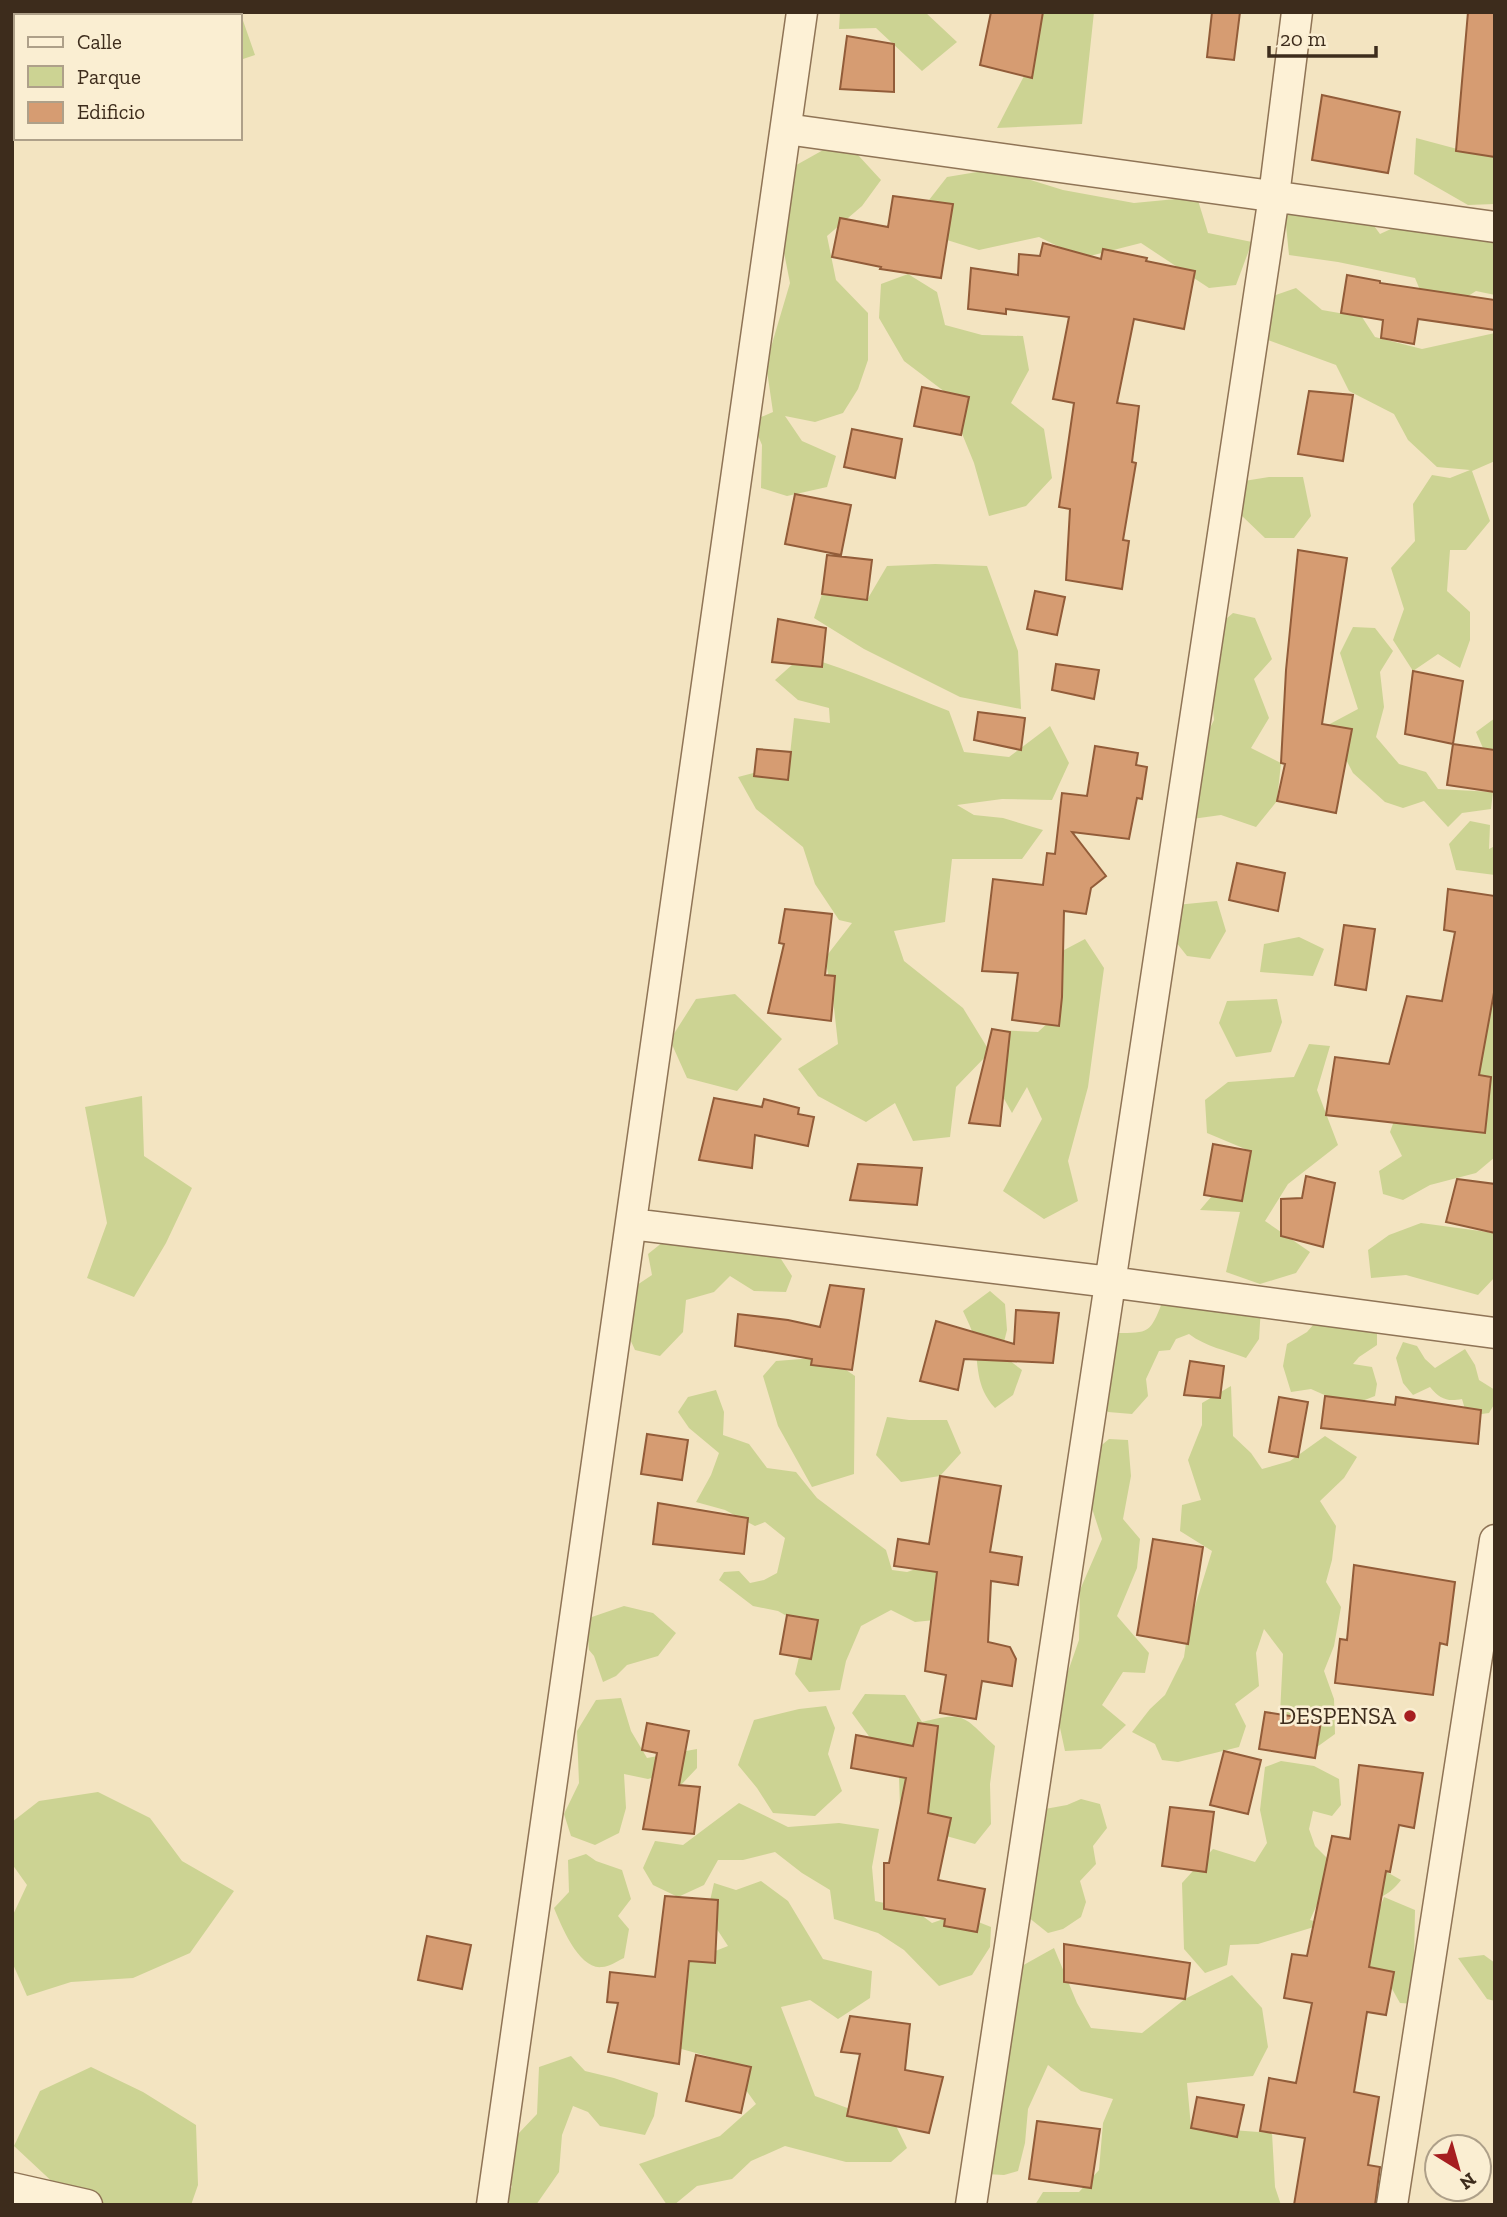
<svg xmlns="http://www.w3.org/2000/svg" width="1507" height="2217" viewBox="0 0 1507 2217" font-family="'Zilla Slab',serif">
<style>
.green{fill:#ccd393}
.building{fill:#d69c72;stroke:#925c39;stroke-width:2}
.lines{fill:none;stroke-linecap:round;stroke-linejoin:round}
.minor-casing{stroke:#8f7456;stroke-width:33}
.minor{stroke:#fdf1d6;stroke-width:30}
.poi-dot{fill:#a61e20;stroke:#faeed2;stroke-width:2.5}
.labels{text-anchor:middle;stroke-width:5;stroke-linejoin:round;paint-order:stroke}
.poi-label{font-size:24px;fill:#3d2c1c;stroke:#faeed2;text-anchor:end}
</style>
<rect width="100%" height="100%" fill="#f3e4c1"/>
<path class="green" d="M 12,12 L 240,12 L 255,55 L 240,60 L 240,16 L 16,16 L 16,29 L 12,26 Z
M 840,12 L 925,12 L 957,42 L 922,71 L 876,28 L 839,29 Z
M 1035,12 L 1094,12 L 1082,124 L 997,128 L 1036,53 Z
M 1416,138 L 1476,154 L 1495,157 L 1495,204 L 1468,205 L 1414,174 Z
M 825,149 L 858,155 L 881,180 L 862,206 L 827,236 L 836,280 L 868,313 L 868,360 L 858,389 L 843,413 L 815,422 L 785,416 L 802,441 L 836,456 L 827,487 L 787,496 L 761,488 L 762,445 L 752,421 L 773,412 L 766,364 L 790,283 L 780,232 L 791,168 Z
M 995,169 L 1063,190 L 1134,203 L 1197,197 L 1208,233 L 1252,242 L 1236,285 L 1209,288 L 1141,243 L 1082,258 L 1039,237 L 979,250 L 947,240 L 929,200 L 947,177 Z
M 1284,205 L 1338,209 L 1347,223 L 1366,215 L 1380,234 L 1408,221 L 1495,233 L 1495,295 L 1476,291 L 1432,319 L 1415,278 L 1338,262 L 1289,255 Z
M 908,274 L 937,292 L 945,325 L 982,335 L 1023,336 L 1029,370 L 1011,403 L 1044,429 L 1052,478 L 1026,506 L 989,516 L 974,463 L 945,392 L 904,361 L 879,318 L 881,284 Z
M 1296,288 L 1322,310 L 1362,317 L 1375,337 L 1422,349 L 1495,333 L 1495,461 L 1472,471 L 1490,521 L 1466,550 L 1450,550 L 1447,591 L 1470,612 L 1470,640 L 1460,668 L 1438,654 L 1413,671 L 1393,640 L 1404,609 L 1391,568 L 1415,541 L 1413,504 L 1432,475 L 1450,478 L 1470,470 L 1437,467 L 1408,440 L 1394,414 L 1349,391 L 1336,365 L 1257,336 L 1267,298 Z
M 1269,477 L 1303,477 L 1311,516 L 1294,538 L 1265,538 L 1241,515 L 1244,481 Z
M 935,564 L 987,566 L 1018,651 L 1021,709 L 960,697 L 864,649 L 814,618 L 822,594 L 867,600 L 887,566 Z
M 1233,613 L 1255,618 L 1272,659 L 1254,679 L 1269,718 L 1251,748 L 1281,763 L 1277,801 L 1256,827 L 1221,815 L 1192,819 L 1198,752 L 1214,720 L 1207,635 Z
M 1353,627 L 1375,628 L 1393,651 L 1380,672 L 1384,707 L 1376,737 L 1399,764 L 1426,772 L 1438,789 L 1493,792 L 1491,809 L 1462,813 L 1448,827 L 1424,801 L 1403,808 L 1385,802 L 1353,773 L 1328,725 L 1358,709 L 1340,653 Z
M 802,656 C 852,670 900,692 949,711 L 964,752 L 1009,757 L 1050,726 L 1069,763 L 1052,800 L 1002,799 L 957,805 L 974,815 L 1003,818 L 1043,830 L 1022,859 L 952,859 L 945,922 L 894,931 L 904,961 L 963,1008 L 990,1052 L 956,1087 L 950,1137 L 913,1141 L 895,1103 L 866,1122 L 818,1096 L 798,1069 L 838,1044 L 833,999 L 825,958 L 852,923 L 839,920 L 815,884 L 803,847 L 756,809 L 738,777 L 789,764 L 794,718 L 830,723 L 829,708 L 798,700 L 775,680 Z
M 1495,718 L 1495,766 L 1483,748 L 1476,732 Z
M 1470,821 L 1490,825 L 1489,849 L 1495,846 L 1495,875 L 1456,870 L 1449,844 Z
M 1217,901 L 1226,931 L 1210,959 L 1187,956 L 1172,937 L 1176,905 Z
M 1299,937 L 1324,949 L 1313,976 L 1260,972 L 1264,944 Z
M 1085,939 L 1104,968 L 1088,1087 L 1068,1161 L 1078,1201 L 1044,1219 L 1003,1191 L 1042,1119 L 1027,1087 L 1012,1113 L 989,1072 L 995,1030 L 1038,1032 L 1060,1012 L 1049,958 Z
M 1495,984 L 1495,1157 L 1476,1173 L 1430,1185 L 1403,1200 L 1383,1194 L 1379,1171 L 1402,1156 L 1390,1132 L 1399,1107 Z
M 735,994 L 782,1039 L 737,1091 L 687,1078 L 670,1040 L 696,999 Z
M 1277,999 L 1282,1022 L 1271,1052 L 1236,1057 L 1219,1023 L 1227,1001 Z
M 1309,1044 L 1330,1046 L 1317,1090 L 1338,1145 L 1288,1184 L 1265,1221 L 1310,1252 L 1296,1273 L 1260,1284 L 1226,1272 L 1240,1212 L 1200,1210 L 1250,1151 L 1207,1133 L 1205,1100 L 1228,1082 L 1294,1077 Z
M 142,1096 L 144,1156 L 192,1188 L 166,1243 L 134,1297 L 87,1278 L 107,1223 L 85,1107 Z
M 1421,1223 L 1495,1233 L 1495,1277 L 1478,1295 L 1406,1275 L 1371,1278 L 1368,1250 L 1389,1235 Z
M 668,1238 L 761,1254 L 781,1259 L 792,1276 L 786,1292 L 754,1291 L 730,1276 L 714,1292 L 686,1300 L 683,1332 L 660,1356 L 635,1350 L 622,1322 L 634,1287 L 652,1275 L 648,1254 Z
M 990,1291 L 1005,1304 L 1007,1330 L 1001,1354 L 1022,1370 L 1013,1395 L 995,1408 C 975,1386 979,1366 974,1338 C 972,1329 967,1320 963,1311 Z
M 1162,1303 L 1261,1307 L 1259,1339 L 1246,1358 C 1226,1350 1206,1347 1189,1334 L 1176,1339 L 1170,1350 L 1159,1351 L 1146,1379 L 1148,1396 L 1132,1414 L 1108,1412 L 1099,1400 L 1110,1384 L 1105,1351 L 1117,1333 C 1149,1333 1150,1333 1162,1303 Z
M 1319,1318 L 1377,1329 L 1377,1345 L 1359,1357 L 1353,1364 L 1372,1367 L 1377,1384 L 1375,1396 L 1349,1406 L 1311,1389 L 1291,1392 L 1283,1366 L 1287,1344 L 1307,1332 Z
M 1403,1342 L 1417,1346 L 1425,1359 L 1435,1368 L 1465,1349 L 1475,1365 L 1479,1380 L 1495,1390 L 1495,1403 L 1489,1413 L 1467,1416 L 1462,1399 C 1447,1402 1440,1399 1430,1387 L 1413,1395 L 1403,1383 L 1396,1358 Z
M 827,1357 L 855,1376 L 854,1474 L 812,1487 L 778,1426 L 763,1376 L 776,1361 Z
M 1231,1386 L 1233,1436 L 1251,1453 L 1262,1469 L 1290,1461 L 1325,1436 L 1357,1457 L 1344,1478 L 1320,1501 L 1336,1526 L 1332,1560 L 1326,1582 L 1341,1607 L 1334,1646 L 1324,1671 L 1334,1699 L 1335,1734 L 1317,1747 L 1303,1730 L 1280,1714 L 1283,1654 L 1264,1629 L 1256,1653 L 1259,1686 L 1235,1704 L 1246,1726 L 1239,1747 L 1178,1762 L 1162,1760 L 1155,1744 L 1132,1732 L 1150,1709 L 1165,1695 L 1184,1657 L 1188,1629 L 1212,1551 L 1180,1531 L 1182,1505 L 1201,1500 L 1188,1460 L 1202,1425 L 1202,1403 Z
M 716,1390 L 724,1412 L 723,1435 L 749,1444 L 767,1468 L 796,1472 L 817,1498 L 886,1550 L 892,1570 L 907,1572 L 928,1565 L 952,1570 L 955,1618 L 915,1622 L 891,1610 L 861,1626 L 846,1661 L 840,1690 L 809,1692 L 795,1674 L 806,1627 L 778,1611 L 753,1606 L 719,1580 L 724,1572 L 739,1571 L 750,1583 L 764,1580 L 777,1573 L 785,1538 L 765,1522 L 755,1526 L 725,1510 L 696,1502 L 711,1475 L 719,1453 L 689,1428 L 678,1412 L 688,1397 Z
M 887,1417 L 909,1420 L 947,1420 L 961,1453 L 940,1476 L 901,1482 L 876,1455 Z
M 1109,1439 L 1128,1440 L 1131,1476 L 1123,1519 L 1140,1539 L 1137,1568 L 1117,1616 L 1149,1653 L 1145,1673 L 1123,1672 L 1102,1705 L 1126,1725 L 1101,1749 L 1065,1751 L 1059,1723 L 1064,1683 L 1079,1640 L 1080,1590 L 1102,1539 L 1088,1496 L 1091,1454 Z
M 624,1606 L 653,1613 L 676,1633 L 658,1656 L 627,1665 L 616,1676 L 603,1682 L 594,1656 L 589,1650 L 586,1619 Z
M 865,1694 L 905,1695 L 922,1722 C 967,1711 963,1717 995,1746 L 990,1784 L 991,1824 L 975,1844 L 932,1832 L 900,1807 L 899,1777 L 933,1767 L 871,1739 L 852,1713 Z
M 621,1698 L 631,1731 L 647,1758 L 697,1749 L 697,1768 L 681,1785 L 666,1774 L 648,1779 L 624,1774 L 626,1808 L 619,1833 L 595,1845 L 571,1836 L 564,1814 L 579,1783 L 577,1731 L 596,1700 Z
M 826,1706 L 835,1728 L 828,1754 L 842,1791 L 815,1816 L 773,1813 L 757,1788 L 738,1765 L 754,1720 L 799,1709 Z
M 1281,1761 L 1314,1766 L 1339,1779 L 1341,1805 L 1332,1816 L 1313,1811 L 1309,1829 L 1315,1846 L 1331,1862 L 1385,1871 L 1401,1880 C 1380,1909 1351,1901 1320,1898 L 1310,1920 L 1347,1930 L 1372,1929 L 1384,1897 L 1415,1910 L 1414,1961 L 1434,1984 L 1416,2004 L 1400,2003 L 1391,1987 L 1344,1969 L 1314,1927 L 1258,1944 L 1230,1945 L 1227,1965 L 1205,1973 L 1184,1949 L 1182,1883 L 1213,1849 L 1255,1862 L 1267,1843 L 1260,1810 L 1265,1767 Z
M 98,1792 L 150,1818 L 182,1861 L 234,1891 L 190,1953 L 133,1978 L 71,1982 L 27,1996 L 12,1962 L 12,1917 L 27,1885 L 12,1864 L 12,1822 L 39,1801 Z
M 1081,1799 L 1100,1804 L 1107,1828 L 1093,1846 L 1096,1864 L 1080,1881 L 1086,1902 L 1081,1917 L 1063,1929 L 1048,1933 L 1028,1917 L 1033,1883 L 1038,1868 L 1035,1844 L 1045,1809 L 1067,1805 Z
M 739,1803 L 788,1827 L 839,1823 L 879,1829 L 872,1867 L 875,1901 L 913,1909 L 932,1923 L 958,1914 L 991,1927 L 990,1947 L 972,1975 L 939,1986 L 904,1950 L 878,1933 L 834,1919 L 830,1890 L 802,1873 L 775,1852 L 743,1860 L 718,1860 L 704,1885 L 678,1897 L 653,1885 L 643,1868 L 655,1841 L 683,1845 Z
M 586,1854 L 596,1861 L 622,1870 L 631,1899 L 618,1916 L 629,1929 L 624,1958 C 617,1961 609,1967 602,1967 C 579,1970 561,1925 554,1908 L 569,1892 L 568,1860 Z
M 761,1881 L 788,1901 L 823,1959 L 872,1971 L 870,1998 L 838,2019 L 810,2000 L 781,2007 L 815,2096 L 896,2126 L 907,2148 L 891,2162 L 846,2162 L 785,2146 L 751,2161 L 732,2179 L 697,2186 L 674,2205 L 667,2205 L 639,2164 L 720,2136 L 756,2104 L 725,2061 L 667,2045 L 684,2003 L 690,1961 L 728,1946 L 707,1914 L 714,1883 L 736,1890 Z
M 1054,1948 L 1077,2003 L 1091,2028 L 1142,2033 L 1185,1999 L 1232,1975 L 1262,2008 L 1268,2047 L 1253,2076 L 1187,2083 L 1191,2127 L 1272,2133 L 1275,2187 L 1281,2205 L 1035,2205 L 1043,2192 L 1079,2192 L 1099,2170 L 1103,2123 L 1113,2099 L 1081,2091 L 1048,2065 L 1028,2109 L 1025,2143 L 1018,2171 L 1004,2175 L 986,2174 L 1020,1967 Z
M 1484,1955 L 1495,1963 L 1495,2001 L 1487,1999 L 1458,1958 Z
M 571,2056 L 585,2071 L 614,2078 L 658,2093 L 654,2116 L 645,2135 L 600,2126 L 588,2112 L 573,2106 L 562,2135 L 559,2172 L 536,2205 L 504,2205 L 501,2199 L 512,2187 L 502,2155 L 519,2133 L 537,2114 L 539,2067 Z
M 91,2067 L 143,2092 L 196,2125 L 198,2185 L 191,2205 L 103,2205 L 59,2188 L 14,2146 L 40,2091 Z"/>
<path class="building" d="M 991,12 L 1043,12 L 1032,78 L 980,65 Z
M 1212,12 L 1240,12 L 1234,60 L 1207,57 Z
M 1468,12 L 1495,12 L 1495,157 L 1456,151 Z
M 847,36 L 894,44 L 894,92 L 840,89 Z
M 1322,95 L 1400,112 L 1388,173 L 1312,160 Z
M 893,196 L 953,204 L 941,278 L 880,269 L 881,267 L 832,257 L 840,218 L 888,227 Z
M 1043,243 L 1101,259 L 1103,249 L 1147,258 L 1146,261 L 1195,271 L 1184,329 L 1134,319 L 1117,403 L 1139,406 L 1132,462 L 1136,463 L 1123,540 L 1129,541 L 1122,589 L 1066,580 L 1070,509 L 1059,507 L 1074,403 L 1053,399 L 1069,317 L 1006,309 L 1006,314 L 968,309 L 971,268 L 1018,275 L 1019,254 L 1040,256 Z
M 1347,275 L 1380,281 L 1380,283 L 1495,300 L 1495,330 L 1418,319 L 1414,344 L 1381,338 L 1383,320 L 1341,313 Z
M 922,387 L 969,397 L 961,435 L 914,426 Z
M 1309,391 L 1353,395 L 1343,461 L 1298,454 Z
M 852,429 L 902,439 L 895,478 L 844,467 Z
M 795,494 L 851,505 L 841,555 L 785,544 Z
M 1298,550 L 1347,558 L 1322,724 L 1352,729 L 1336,813 L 1277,801 L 1285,764 L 1281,763 L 1286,670 Z
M 827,555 L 872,560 L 867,600 L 822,594 Z
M 1035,591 L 1065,597 L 1057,635 L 1027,629 Z
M 778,619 L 826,628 L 822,667 L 772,662 Z
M 1056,664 L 1099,670 L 1094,699 L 1052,690 Z
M 1413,671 L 1463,681 L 1453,744 L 1405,734 Z
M 978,712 L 1025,718 L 1021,750 L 974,740 Z
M 1453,744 L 1495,750 L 1495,792 L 1447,785 Z
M 1095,746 L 1138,753 L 1136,765 L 1147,767 L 1142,799 L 1137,798 L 1129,839 L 1072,832 L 1106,876 L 1091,888 L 1086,914 L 1064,911 L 1062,997 L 1059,1026 L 1012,1020 L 1018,973 L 982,971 L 993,879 L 1043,885 L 1047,853 L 1055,854 L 1062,793 L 1087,796 Z
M 757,749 L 791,752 L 788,780 L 754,776 Z
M 1237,863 L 1285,873 L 1278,911 L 1229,900 Z
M 1448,889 L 1495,896 L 1495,987 L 1479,1075 L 1491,1077 L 1485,1133 L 1326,1115 L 1335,1057 L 1389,1064 L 1407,996 L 1442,1001 L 1455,932 L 1444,930 Z
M 785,909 L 832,914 L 825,975 L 835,976 L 831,1021 L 768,1013 L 784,944 L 779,943 Z
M 1344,925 L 1375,929 L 1366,990 L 1335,985 Z
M 992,1029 L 1010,1032 L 1000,1126 L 969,1123 Z
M 714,1098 L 762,1107 L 764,1099 L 799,1108 L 798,1114 L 814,1117 L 808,1146 L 755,1135 L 752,1168 L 699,1160 Z
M 1213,1144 L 1251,1151 L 1242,1201 L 1204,1195 Z
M 858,1164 L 922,1168 L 917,1205 L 850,1200 Z
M 1306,1176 L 1335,1183 L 1323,1247 L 1281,1236 L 1281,1199 L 1302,1198 Z
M 1457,1179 L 1495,1184 L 1495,1233 L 1446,1222 Z
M 830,1285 L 864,1289 L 852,1370 L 811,1365 L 812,1359 L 735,1346 L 738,1314 L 788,1320 L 820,1327 Z
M 1016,1310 L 1059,1313 L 1053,1363 L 964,1359 L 958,1390 L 920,1381 L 936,1321 L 1014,1344 Z
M 1190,1361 L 1224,1366 L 1220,1398 L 1184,1395 Z
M 1325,1396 L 1395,1405 L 1396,1397 L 1481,1410 L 1478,1444 L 1321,1428 Z
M 1279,1397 L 1308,1402 L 1298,1457 L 1269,1452 Z
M 647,1434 L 688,1440 L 682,1480 L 641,1474 Z
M 940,1476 L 1001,1486 L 990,1552 L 1022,1557 L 1018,1585 L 991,1581 L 988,1642 L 1010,1647 L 1016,1659 L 1012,1686 L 982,1681 L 976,1719 L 940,1713 L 946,1675 L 925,1671 L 937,1572 L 894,1566 L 898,1539 L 929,1544 Z
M 658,1503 L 748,1518 L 744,1554 L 653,1544 Z
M 1153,1539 L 1203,1547 L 1188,1644 L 1137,1635 Z
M 1354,1565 L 1455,1582 L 1447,1645 L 1440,1643 L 1433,1695 L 1335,1683 L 1340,1639 L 1347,1640 Z
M 787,1615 L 818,1620 L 811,1659 L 780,1654 Z
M 1265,1712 L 1321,1721 L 1315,1758 L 1259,1749 Z
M 647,1723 L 689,1731 L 679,1785 L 700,1787 L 694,1834 L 643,1829 L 657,1753 L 642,1750 Z
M 918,1723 L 938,1726 L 928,1813 L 951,1818 L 938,1880 L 985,1889 L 977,1932 L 944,1926 L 945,1919 L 884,1909 L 884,1863 L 889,1863 L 906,1778 L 851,1768 L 856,1735 L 913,1746 Z
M 1224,1751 L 1261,1760 L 1248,1814 L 1210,1805 Z
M 1359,1765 L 1423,1773 L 1414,1828 L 1399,1825 L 1390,1872 L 1386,1871 L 1369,1967 L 1394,1972 L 1386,2015 L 1367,2012 L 1354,2092 L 1379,2097 L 1368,2165 L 1380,2167 L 1375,2205 L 1294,2205 L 1305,2138 L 1260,2131 L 1269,2078 L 1296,2083 L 1312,2003 L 1284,1998 L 1292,1954 L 1307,1956 L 1332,1836 L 1350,1839 Z
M 1170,1807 L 1214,1812 L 1206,1872 L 1162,1866 Z
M 665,1896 L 718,1900 L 715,1963 L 689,1961 L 679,2064 L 608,2052 L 618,2003 L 607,2002 L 610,1972 L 655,1977 Z
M 427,1936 L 471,1945 L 462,1989 L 418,1980 Z
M 1064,1944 L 1190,1963 L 1185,1999 L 1064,1982 Z
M 850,2016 L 910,2024 L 905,2070 L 943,2077 L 929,2133 L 847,2116 L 860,2054 L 841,2052 Z
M 696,2055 L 751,2067 L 741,2113 L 686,2101 Z
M 1197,2097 L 1244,2105 L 1237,2137 L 1191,2128 Z
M 1037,2121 L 1100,2129 L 1091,2188 L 1029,2179 Z"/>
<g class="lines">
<defs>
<path id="minor" d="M 786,129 L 1495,227
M 631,1224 L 1110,1282 L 1495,1333
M 12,2188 L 87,2205
M 492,2205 L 802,12
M 971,2205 L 1274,196 L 1297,12
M 1392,2205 L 1495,1540"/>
</defs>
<use href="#minor" class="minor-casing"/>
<use href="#minor" class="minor"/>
</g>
<circle class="poi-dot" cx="1410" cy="1716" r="7"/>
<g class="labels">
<g class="poi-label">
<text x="1396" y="1724">DESPENSA</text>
</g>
</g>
<rect width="1507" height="2217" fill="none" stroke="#3d2c1c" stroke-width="28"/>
<rect x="14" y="14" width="228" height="126" fill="#faeed2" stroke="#aea089" stroke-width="2"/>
<rect x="28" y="37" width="35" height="10" fill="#fdf1d6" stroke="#aea089" stroke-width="2"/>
<text x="77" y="49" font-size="21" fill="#3d2c1c">Calle</text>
<rect x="28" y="66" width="35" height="21" fill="#ccd393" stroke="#aea089" stroke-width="2"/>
<text x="77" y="84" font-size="21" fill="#3d2c1c">Parque</text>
<rect x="28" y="102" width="35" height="21" fill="#d69c72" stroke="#aea089" stroke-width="2"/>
<text x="77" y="119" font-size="21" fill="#3d2c1c">Edificio</text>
<g transform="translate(1458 2168) rotate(143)"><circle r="33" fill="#faeed2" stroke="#aea089" stroke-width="2"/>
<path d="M0-5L12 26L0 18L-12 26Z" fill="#a61e20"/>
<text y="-10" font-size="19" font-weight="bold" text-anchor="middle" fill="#3d2c1c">N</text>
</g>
<path d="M1269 46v10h107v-10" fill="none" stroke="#3d2c1c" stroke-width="3.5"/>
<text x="1280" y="46" font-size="21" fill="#3d2c1c" stroke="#faeed2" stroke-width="5" paint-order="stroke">20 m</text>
</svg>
